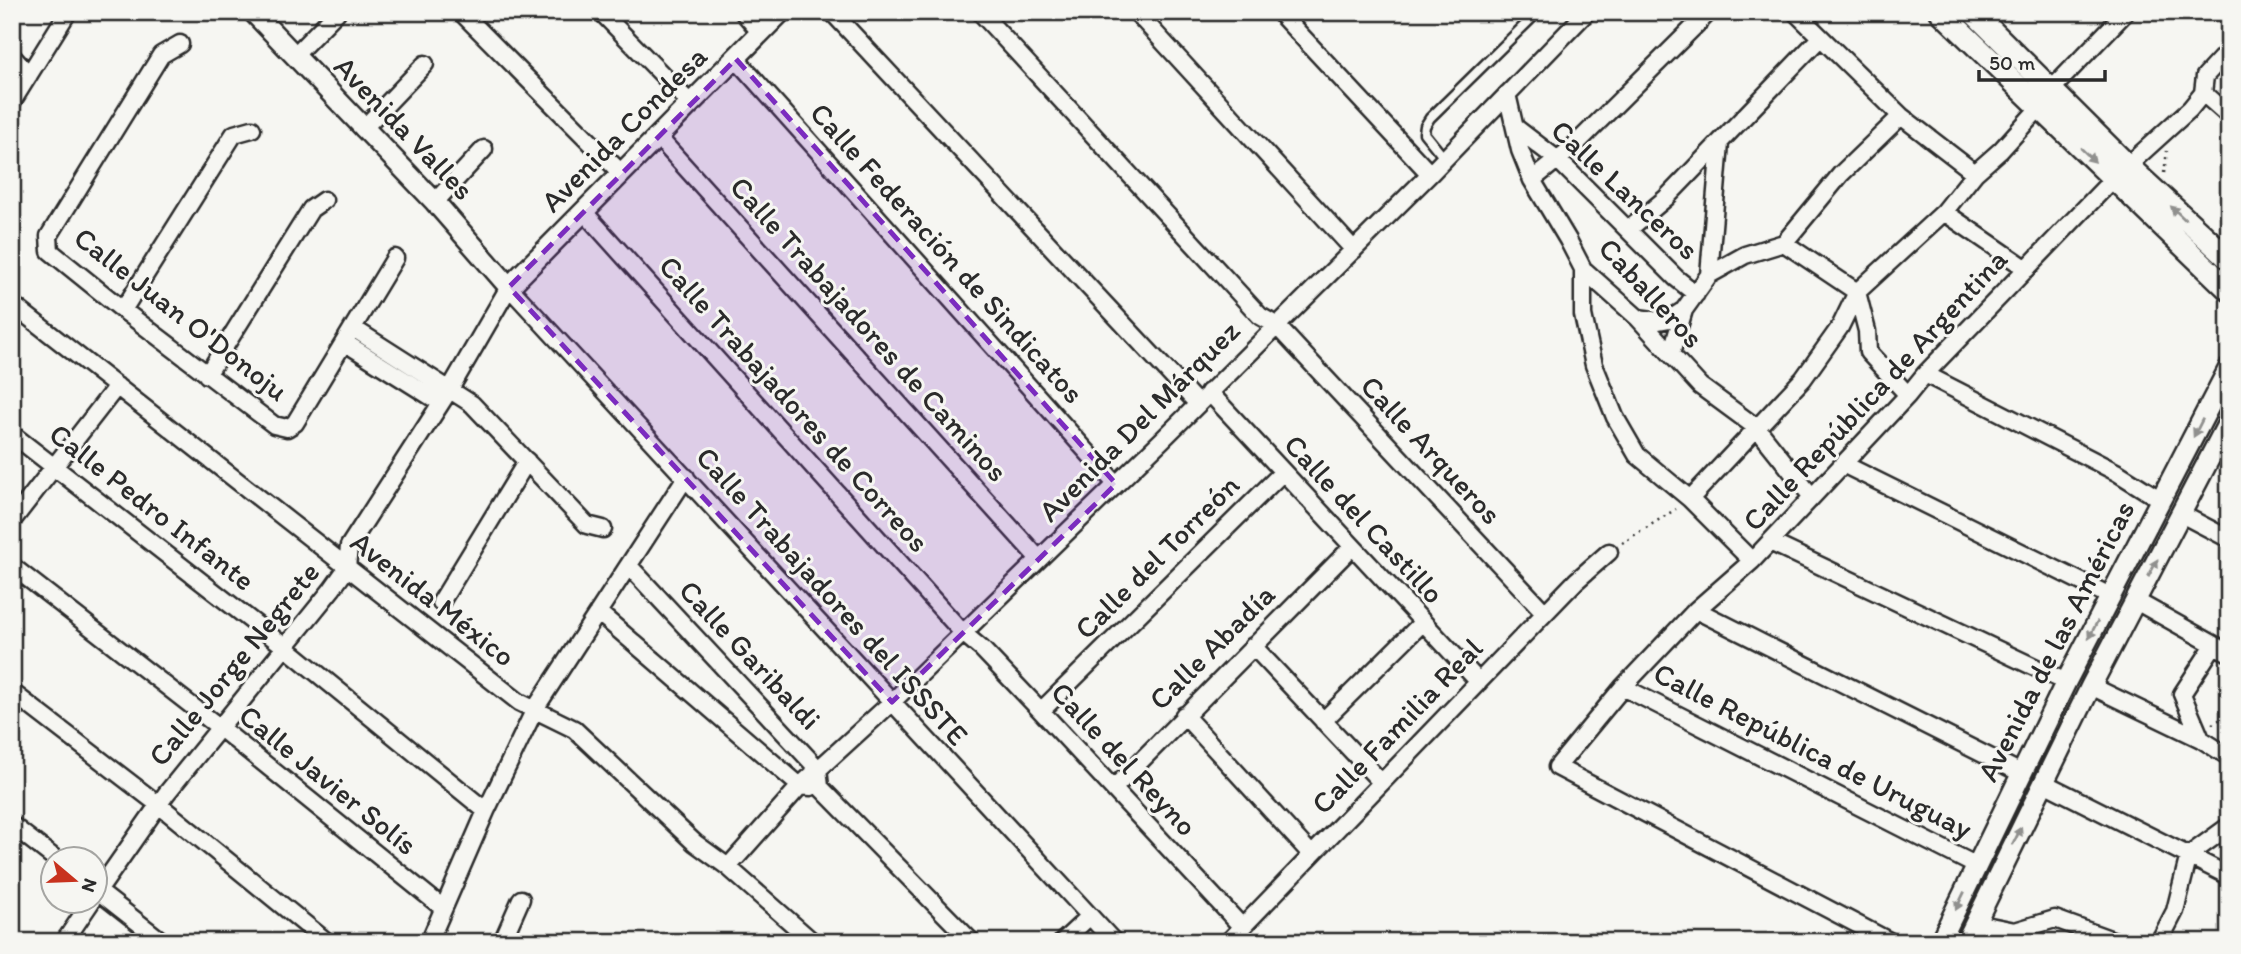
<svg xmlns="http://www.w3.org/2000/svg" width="2241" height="954" viewBox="0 0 2241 954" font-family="Itim,sans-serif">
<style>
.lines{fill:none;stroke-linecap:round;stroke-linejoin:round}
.service-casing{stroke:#2b2b2b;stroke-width:13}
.minor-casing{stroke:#2b2b2b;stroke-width:21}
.tertiary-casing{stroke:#2b2b2b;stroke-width:24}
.secondary-casing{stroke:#2b2b2b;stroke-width:26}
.path{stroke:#2b2b2b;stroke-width:2.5;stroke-dasharray:2 5;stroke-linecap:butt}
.service{stroke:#f6f6f2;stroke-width:8}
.minor{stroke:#f6f6f2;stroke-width:16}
.tertiary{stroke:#f6f6f2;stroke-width:19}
.secondary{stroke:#f6f6f2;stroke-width:21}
.oneway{fill:#90908e}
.marked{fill:#7b2cbf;fill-opacity:0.2;stroke:#7b2cbf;stroke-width:5;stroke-dasharray:14 9;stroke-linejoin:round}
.labels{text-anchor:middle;stroke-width:6;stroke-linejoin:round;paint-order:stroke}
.street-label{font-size:30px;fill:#2b2b2b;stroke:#f6f6f2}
</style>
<rect width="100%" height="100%" fill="#f6f6f2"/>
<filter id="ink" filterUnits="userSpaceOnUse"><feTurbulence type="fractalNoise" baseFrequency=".0143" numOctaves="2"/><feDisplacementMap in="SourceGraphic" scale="14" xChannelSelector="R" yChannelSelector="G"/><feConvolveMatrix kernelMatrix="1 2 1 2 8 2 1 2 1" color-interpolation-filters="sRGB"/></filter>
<g filter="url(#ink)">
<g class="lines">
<defs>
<path id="service" d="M 1320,13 L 1320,12
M 1445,159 L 1424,133 L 1425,126 L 1430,118 L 1538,12"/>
<path id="minor" d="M 461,12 L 622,174
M 601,12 L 691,104
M 743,12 L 761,33
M 832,12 L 1198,404
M 980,12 L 1260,316 L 1276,325 L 1545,613
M 1136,12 L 1354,250
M 1279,12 L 1430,174
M 1795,12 L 1901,116 L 1975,173
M 180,44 L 161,55 L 49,236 L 50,251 L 123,310 L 274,425 L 287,428 L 295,423 L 395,258
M 12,56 L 29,75
M 294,56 L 337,12
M 736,59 L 1116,484
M 2203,93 L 2229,116
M 1507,94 L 1520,150 L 1532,180 L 1568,240 L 1583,269 L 1638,318 L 1700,386 L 1757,428 L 1812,497
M 12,102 L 68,12
M 1515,127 L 1558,160 L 1676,278 L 1696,294
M 363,129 L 425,64
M 658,137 L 1039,559
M 1532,180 L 1573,147 L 1709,12
M 435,202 L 484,149
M 584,212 L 963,633 L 982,649 L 1041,711 L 1242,927
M 1944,212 L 2027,269
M 1628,230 L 1666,198 L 1820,38
M 1784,243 L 1857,292 L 1867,331 L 1868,352 L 1908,395
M 1583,269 L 1583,315 L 1594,365 L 1615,417 L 1637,455 L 1690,499 L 1752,561
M 1709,275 L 1720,143
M 12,304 L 519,702 L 574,729 L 695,843 L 728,867 L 813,942
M 123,310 L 234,134 L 252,129
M 1638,318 L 1659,321 L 1670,319 L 1684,310 L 1709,275 L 1745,255 L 1784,243 L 1841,174 L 1901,116
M 353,328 L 472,404 L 587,525 L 603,529
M 344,342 L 441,403
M 1671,354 L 1684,310
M 1925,374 L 2118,473 L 2161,500
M 207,375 L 311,209 L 324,200
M 1209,392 L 1479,682
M 12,434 L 285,647 L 486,811
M 1843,464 L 2110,596
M 1690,499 L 1803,379 L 1840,327 L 1857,292 L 1944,212 L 1975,173 L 2001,150 L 2039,108 L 2051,90 L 2126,12
M 2181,514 L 2229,539
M 12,521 L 117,386
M 1770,542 L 2066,682
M 12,566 L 219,727 L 443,908
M 629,566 L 818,769 L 820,787 L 972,942
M 2136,601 L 2229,653
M 441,602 L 527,461
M 1696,610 L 2021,773
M 598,612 L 800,786 L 811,787
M 1253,646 L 1381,782
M 2091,686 L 2201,739 L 2229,757
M 1623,687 L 1977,866
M 12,692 L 159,805 L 327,942
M 1041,711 L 1283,472
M 1184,715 L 1311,854
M 1323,721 L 1422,623
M 2201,739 L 2182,694 L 2214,645
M 2044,783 L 2229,876
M 1114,788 L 1352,547
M 12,825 L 57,860
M 728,867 L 800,786 L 892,702 L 1162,440 L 1430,174 L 1587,12
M 94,888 L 163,942
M 94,897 L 166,794 L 332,589 L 347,568 L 349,546 L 450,389 L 509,287 L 1114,942
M 1975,923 L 2015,931 L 2055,919 L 2118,942
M 64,942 L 91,902
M 429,942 L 486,811 L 535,709 L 686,477
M 502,942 L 521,899
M 1062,942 L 1090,916
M 1228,942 L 1576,581 L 1609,552
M 1891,942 L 1557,767 L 1623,687 L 1696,610 L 1752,561 L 1908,395 L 1925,374 L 2113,179 L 2190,109 L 2203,93 L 2205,76 L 2229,50
M 2159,942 L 2175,911 L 2189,855 L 2229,826"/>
<path id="tertiary" d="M 253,12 L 435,202 L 509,287 L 781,12
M 1940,942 L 2066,682 L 2229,368
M 1966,942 L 2091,686 L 2229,421"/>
<path id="secondary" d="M 1941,12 L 2229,290
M 1973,12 L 2127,165 L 2229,259"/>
</defs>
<use href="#service" class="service-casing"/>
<use href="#minor" class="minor-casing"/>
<use href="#tertiary" class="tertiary-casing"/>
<use href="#secondary" class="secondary-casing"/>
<path class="path" d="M 2164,173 L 2167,151
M 1622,543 L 1676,509
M 2212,724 L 2221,719 L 2229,718"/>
<use href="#service" class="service"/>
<use href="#minor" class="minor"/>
<use href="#tertiary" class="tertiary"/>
<use href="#secondary" class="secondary"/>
</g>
<defs><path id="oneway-solid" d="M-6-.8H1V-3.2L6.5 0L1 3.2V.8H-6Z" transform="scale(1.75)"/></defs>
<g class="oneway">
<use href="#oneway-solid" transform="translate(2088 155) rotate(44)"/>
<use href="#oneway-solid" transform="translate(2178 213) rotate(-137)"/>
<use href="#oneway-solid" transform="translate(2198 428) rotate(117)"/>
<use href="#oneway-solid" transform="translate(2153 568) rotate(-62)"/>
<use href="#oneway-solid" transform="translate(2093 630) rotate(117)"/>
<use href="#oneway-solid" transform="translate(2017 836) rotate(-64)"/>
<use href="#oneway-solid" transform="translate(1960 901) rotate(116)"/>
</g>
</g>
<path class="marked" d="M 736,59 L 1116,484 L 892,702 L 509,287 Z"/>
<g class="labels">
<g class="street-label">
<text transform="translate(404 128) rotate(46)" y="10">Avenida Valles</text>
<text transform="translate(624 129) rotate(-45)" y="10">Avenida Condesa</text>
<text transform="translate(1625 190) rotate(43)" y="10">Calle Lanceros</text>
<text transform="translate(947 253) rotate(48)" y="10">Calle Federación de Sindicatos</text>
<text transform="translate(1651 293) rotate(47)" y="10">Caballeros</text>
<text transform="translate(181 314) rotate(38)" y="10">Calle Juan O'Donoju</text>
<text transform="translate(869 329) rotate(48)" y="10">Calle Trabajadores de Caminos</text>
<text transform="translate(1875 390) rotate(-47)" y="10">Calle República de Argentina</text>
<text transform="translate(794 404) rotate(48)" y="10">Calle Trabajadores de Correos</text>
<text transform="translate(1139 421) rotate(-45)" y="10">Avenida Del Márquez</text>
<text transform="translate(1431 450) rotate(47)" y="10">Calle Arqueros</text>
<text transform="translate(152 507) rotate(38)" y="10">Calle Pedro Infante</text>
<text transform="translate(1364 519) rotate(47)" y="10">Calle del Castillo</text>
<text transform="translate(1157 557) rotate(-45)" y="10">Calle del Torreón</text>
<text transform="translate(832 596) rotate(48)" y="10">Calle Trabajadores del ISSSTE</text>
<text transform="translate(433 599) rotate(38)" y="10">Avenida México</text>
<text transform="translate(2056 641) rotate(-63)" y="10">Avenida de las Américas</text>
<text transform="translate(1212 647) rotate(-45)" y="10">Calle Abadía</text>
<text transform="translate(750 655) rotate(47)" y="10">Calle Garibaldi</text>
<text transform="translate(234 664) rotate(-51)" y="10">Calle Jorge Negrete</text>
<text transform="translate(1397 726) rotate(-46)" y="10">Calle Familia Real</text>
<text transform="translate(1813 751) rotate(27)" y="10">Calle República de Uruguay</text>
<text transform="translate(1124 759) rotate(47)" y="10">Calle del Reyno</text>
<text transform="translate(328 780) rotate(39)" y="10">Calle Javier Solís</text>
</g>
</g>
<rect width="2241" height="954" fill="none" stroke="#f6f6f2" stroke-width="42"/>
<rect x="21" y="21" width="2199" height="912" fill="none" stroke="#2b2b2b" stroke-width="2.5" filter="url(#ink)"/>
<g transform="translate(74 880) rotate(109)"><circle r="33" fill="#f6f6f2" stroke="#a5a5a2" stroke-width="2"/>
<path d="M0-5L12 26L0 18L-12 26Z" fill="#c8321e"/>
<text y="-10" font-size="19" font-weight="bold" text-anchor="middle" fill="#2b2b2b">N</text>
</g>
<path d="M1979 70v10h126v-10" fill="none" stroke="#2b2b2b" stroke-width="3.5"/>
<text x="1989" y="70" font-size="21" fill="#2b2b2b" stroke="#f6f6f2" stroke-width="5" paint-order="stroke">50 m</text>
</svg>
